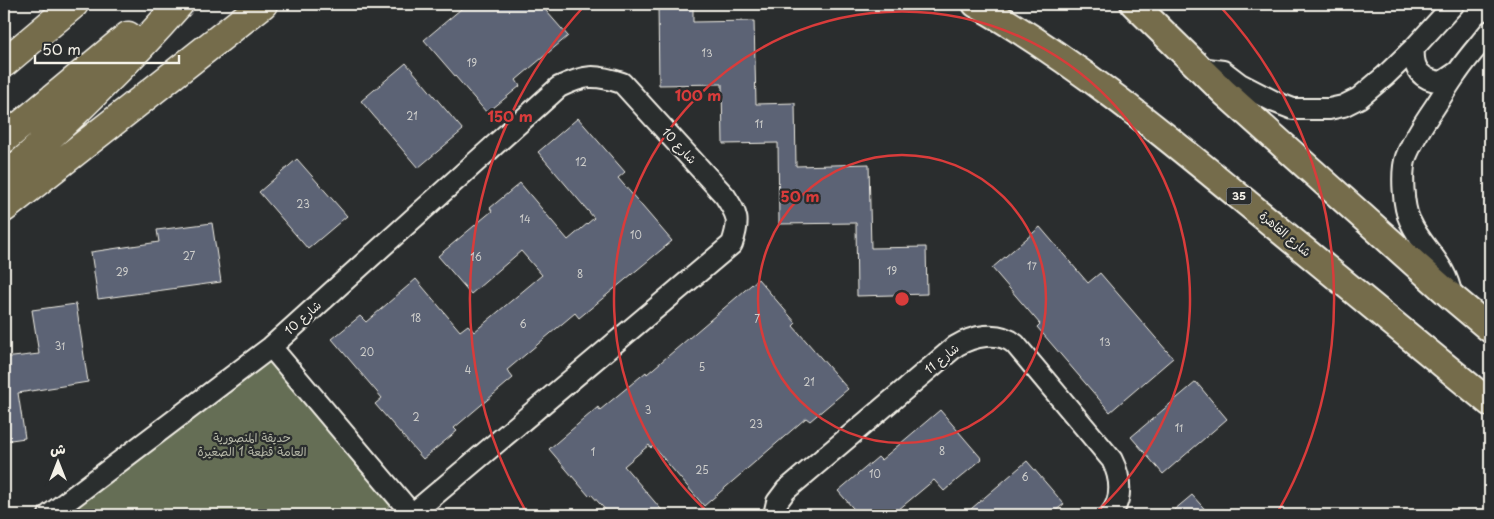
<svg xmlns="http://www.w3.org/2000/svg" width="1494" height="519" viewBox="0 0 1494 519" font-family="'Playpen Sans','Playpen Sans Arabic',sans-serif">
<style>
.green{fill:#656e55;stroke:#acb09e}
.building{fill:#5b6374;stroke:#f4f1e8}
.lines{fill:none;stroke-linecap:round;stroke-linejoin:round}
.minor-casing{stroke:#f4f1e8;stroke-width:24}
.major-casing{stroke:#f4f1e8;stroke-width:30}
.highway-casing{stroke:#f4f1e8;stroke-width:31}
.minor{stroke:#2a2d2e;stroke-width:20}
.major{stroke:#746c4b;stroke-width:26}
.highway{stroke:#746c4b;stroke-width:28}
.ring{fill:none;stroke:#d93c3b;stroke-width:2.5}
.labels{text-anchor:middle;stroke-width:4.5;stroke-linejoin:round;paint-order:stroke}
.number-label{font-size:10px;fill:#cececb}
.shield{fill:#2a2d2e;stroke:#b7b6b0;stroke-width:1}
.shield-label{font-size:11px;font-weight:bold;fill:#f4f1e8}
.street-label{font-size:12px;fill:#f4f1e8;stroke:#2a2d2e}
.park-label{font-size:12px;fill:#b4b6a6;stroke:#2a2d2e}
.centre{fill:#d93c3b;stroke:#2a2d2e;stroke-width:2.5}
.ring-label{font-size:15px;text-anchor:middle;font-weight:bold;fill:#d93c3b;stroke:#2a2d2e;stroke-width:4.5;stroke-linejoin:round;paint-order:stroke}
</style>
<rect width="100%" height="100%" fill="#2a2d2e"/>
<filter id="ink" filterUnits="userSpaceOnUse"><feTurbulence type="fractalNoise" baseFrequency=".02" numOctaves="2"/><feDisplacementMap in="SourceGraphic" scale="10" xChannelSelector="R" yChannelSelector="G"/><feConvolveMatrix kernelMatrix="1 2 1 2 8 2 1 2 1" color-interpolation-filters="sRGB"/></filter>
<g filter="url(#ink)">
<path class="green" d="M 263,347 L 392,504 L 379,515 L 49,515 Z"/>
<path class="building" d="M 467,4 L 540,4 L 568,36 L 516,80 L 520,86 L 487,113 L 424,40 Z
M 658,4 L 693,4 L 693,22 L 754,21 L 756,104 L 795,103 L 796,166 L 869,164 L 871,248 L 926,247 L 927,294 L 857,296 L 856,223 L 779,224 L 778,143 L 723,144 L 722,84 L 659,85 Z
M 406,63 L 463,130 L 418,168 L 361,101 Z
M 578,118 L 625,172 L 618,178 L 672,241 L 579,318 L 575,313 L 507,370 L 513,378 L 454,428 L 457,431 L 423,459 L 375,404 L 382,398 L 332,339 L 360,316 L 366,322 L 416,279 L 460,331 L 468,325 L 474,332 L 542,275 L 521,251 L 471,294 L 438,256 L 492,211 L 490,208 L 520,183 L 568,240 L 594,218 L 538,152 Z
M 297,159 L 347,216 L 308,249 L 259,192 Z
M 212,223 L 221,282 L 98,299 L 91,252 L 159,242 L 157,230 Z
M 1040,227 L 1088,283 L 1100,273 L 1173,358 L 1110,412 L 1037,327 L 1040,324 L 992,268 Z
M 758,279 L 796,323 L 793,326 L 848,389 L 810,421 L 806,418 L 704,506 L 653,446 L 651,448 L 649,445 L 624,466 L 666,515 L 610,515 L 591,494 L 589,496 L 549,449 L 598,407 L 600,410 L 646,372 L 647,374 Z
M 76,304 L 88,382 L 18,393 L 25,438 L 4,441 L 4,357 L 13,357 L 39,354 L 32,310 Z
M 1196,382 L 1227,419 L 1163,474 L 1131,437 Z
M 940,410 L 982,459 L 944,491 L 934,480 L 892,515 L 859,515 L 838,491 L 878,457 L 881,460 Z
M 1027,461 L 1064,504 L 1050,515 L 964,515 Z
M 1192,495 L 1210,515 L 1168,515 Z"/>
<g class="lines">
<defs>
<path id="minor" d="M 1414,48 C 1412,69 1421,80 1442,82 L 1457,72
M 1199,68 L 1223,71 L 1240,84 L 1275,102 L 1293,109 L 1329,109 L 1343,106 L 1359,98 L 1385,76 L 1414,48 L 1454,4
M 1452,297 C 1446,262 1423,250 1410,221 C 1403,207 1401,172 1406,157 C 1413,139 1423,124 1434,108 C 1442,96 1449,84 1457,73 C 1467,58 1479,45 1490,31
M 271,347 L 412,514
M 49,515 L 271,347 L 559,87 C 585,75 594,74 622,83 L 725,196 C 738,216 740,220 732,244 L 411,515
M 774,515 L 777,502 L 786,490 L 956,346 C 973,336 998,330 1015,344 L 1112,460 C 1121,478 1123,499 1110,515"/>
<path id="major" d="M 976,4 C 1074,60 1161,132 1247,203 C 1328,270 1409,337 1490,403
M 1134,4 L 1225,93 L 1452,297 L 1490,329"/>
<path id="highway" d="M 4,63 L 74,4
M 4,139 L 128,36
M 4,179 C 65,123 125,66 179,4
M 4,208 L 263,4"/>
</defs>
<use href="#minor" class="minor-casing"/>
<use href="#major" class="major-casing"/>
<use href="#highway" class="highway-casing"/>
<use href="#minor" class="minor"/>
<use href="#major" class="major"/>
<use href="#highway" class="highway"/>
</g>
</g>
<g class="ring">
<circle cx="902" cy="299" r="144"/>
<path d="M711 515A288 288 0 1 1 1093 515"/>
<path d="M528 515A432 432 0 0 1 586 4M1218 4A432 432 0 0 1 1276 515"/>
</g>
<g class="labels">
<g class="number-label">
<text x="707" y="57">13</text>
<text x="472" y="67">19</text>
<text x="412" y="120">21</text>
<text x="759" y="128">11</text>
<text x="581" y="166">12</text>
<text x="303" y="208">23</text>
<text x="525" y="223">14</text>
<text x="636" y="239">10</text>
<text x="189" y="260">27</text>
<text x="476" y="261">16</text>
<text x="1032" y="270">17</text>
<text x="892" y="275">19</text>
<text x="122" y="276">29</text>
<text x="580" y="278">8</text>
<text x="416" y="322">18</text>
<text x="757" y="323">7</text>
<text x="523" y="328">6</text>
<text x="1105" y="346">13</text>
<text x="60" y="350">31</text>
<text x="367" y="356">20</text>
<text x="702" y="371">5</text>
<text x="468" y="374">4</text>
<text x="809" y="386">21</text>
<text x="648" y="414">3</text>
<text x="416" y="421">2</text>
<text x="756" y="428">23</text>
<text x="1179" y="432">11</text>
<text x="942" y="455">8</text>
<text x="593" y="456">1</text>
<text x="702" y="474">25</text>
<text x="875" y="478">10</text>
<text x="1025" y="481">6</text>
</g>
<rect class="shield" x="1226.5" y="187.5" width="25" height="17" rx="4"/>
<g class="shield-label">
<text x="1239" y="200">35</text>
</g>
<g class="street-label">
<text transform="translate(679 146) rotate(47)" y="4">شارع 10</text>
<text transform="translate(1285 234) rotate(40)" y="4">شارع القاهرة</text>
<text transform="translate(303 318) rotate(-42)" y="4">شارع 10</text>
<text transform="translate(942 359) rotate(-39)" y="4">شارع 11</text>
</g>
<g class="park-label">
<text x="252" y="442">حديقة المنصورية<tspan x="252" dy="14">العامة قطعة 1 الصغيرة</tspan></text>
</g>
</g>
<circle cx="902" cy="299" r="8" class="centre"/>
<g class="ring-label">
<text x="698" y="101">100 m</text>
<text x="510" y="122">150 m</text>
<text x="800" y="202">50 m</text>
</g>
<rect width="1494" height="519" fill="none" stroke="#2a2d2e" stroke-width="20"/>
<rect x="10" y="10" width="1474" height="499" fill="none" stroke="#f4f1e8" stroke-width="2" filter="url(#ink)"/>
<g transform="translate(58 462)" stroke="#2a2d2e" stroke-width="4" paint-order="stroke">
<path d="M0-4L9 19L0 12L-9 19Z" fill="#f4f1e8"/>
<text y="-8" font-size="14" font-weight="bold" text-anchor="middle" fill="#f4f1e8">ش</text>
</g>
<path d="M35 55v8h144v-8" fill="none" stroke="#f4f1e8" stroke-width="2.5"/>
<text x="42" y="55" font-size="15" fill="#f4f1e8" stroke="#2a2d2e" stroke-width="4" paint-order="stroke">50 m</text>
</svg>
